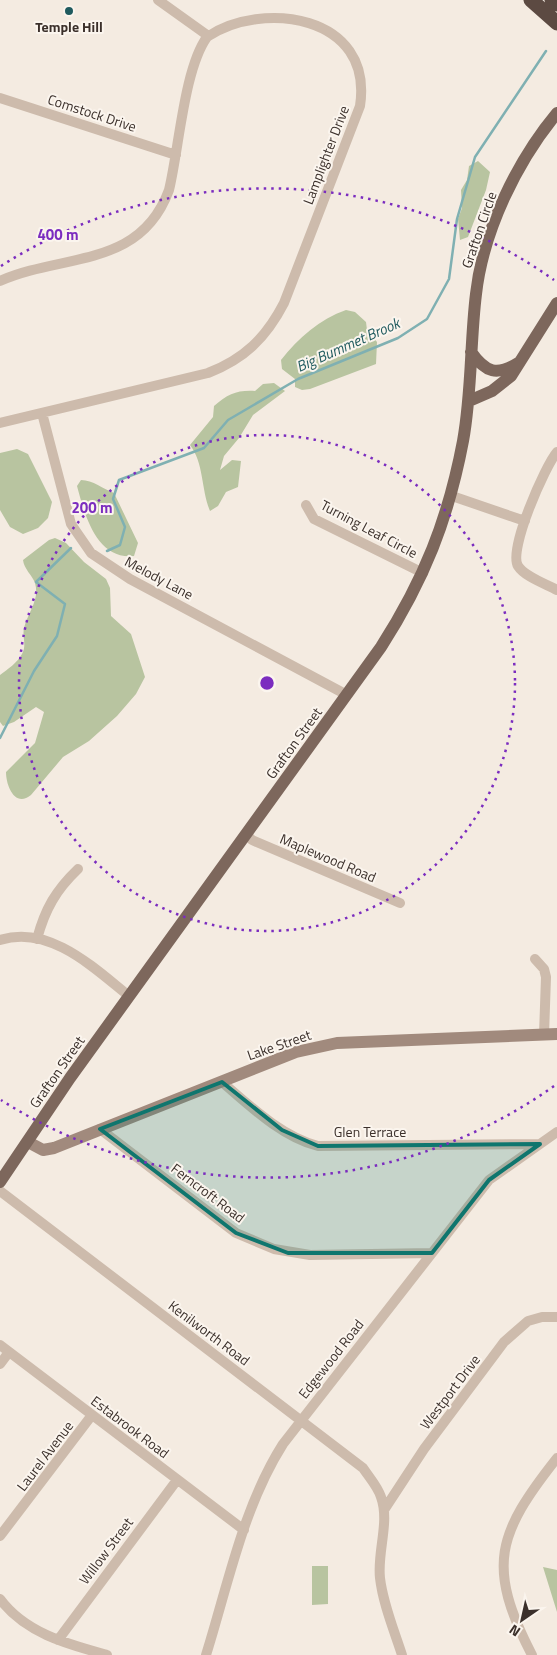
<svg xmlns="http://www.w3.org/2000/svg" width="557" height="1655" viewBox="0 0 557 1655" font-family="'Titillium Web',sans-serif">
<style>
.green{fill:#b8c4a0}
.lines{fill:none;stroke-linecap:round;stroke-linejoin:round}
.stream{stroke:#7fb0b2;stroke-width:2.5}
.street{stroke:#cdbbac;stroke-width:10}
.secondary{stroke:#a18a7d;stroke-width:12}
.primary{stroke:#7d675c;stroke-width:12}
.highway{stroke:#5c4a42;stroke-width:15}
.marked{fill:#0f766e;fill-opacity:0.2;stroke:#0f766e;stroke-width:4;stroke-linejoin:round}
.ring{fill:none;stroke:#7b2cbf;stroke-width:2.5;stroke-dasharray:2.5 5}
.poi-dot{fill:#1f5a5e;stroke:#fbf5ee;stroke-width:2}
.labels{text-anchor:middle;stroke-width:4;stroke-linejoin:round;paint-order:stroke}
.poi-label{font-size:14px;font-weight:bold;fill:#3b302b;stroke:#fbf5ee}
.street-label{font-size:14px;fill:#3b302b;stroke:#fbf5ee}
.water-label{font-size:15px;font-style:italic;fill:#1f5a5e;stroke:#fbf5ee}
.centre{fill:#7b2cbf;stroke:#fbf5ee;stroke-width:2.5}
.ring-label{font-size:15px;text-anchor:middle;font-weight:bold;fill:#7b2cbf;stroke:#fbf5ee;stroke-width:4;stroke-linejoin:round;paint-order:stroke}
</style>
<rect width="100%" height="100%" fill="#f4ebe1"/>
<path class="green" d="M 478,161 L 490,172 L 486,190 L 468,237 L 460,240 L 458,219 L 462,208 L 461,190 L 467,180 L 469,166 Z
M 346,310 L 355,312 L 366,322 L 367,330 L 377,342 L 376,364 L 310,389 L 302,390 L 295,387 L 295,379 L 282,369 L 281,360 C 298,338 320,319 346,310 Z
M 274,383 L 285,391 L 253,415 L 239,438 L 224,456 L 220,470 L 232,460 L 241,461 L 238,487 L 226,492 L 218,506 L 210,511 C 201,489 204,463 190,445 L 213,417 L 214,406 C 228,394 237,390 255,391 L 263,384 Z
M 17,449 L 28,454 L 52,502 L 48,518 L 38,528 L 23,534 L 10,527 L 0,510 L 0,453 Z
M 81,480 C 93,480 103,489 114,493 L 138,543 L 134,556 C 96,560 85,515 77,486 Z
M 55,538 L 66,543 L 84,562 L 106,579 L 110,588 L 111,616 L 131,634 L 145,677 L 136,694 L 117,716 L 89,741 L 63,757 L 31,795 C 15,808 6,786 6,772 L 35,743 L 44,712 L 36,707 L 14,722 L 3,726 L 0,722 L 0,675 C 8,669 17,663 22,654 C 27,645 22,637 24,628 C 28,612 40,600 35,583 C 32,575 24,569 23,560 L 49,540 Z
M 312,1566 L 328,1566 L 328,1604 L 312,1605 Z
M 543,1567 L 557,1570 L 557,1612 Z"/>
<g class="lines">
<path class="stream" d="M 107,551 L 120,545 L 125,527 L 113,499 L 119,480 L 204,448 L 228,420 L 298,379 L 398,338 L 427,319 L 449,279 L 457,219 L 475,157 L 546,51
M 0,738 L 34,671 L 57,636 L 65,604 L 36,582 L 71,548"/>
<path class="street" d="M 158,0 L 207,35
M 0,98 L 176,155
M 0,281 C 63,253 140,269 169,190 C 179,149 184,69 207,37 C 261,0 374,14 360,106 L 284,303 C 266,338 244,359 208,373 L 0,423
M 42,413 L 71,524 L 91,553 L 130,579 L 347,695
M 557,452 C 545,466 508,550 518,566 C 525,577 546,584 557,590
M 452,496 L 525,521
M 306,505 L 314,519 L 423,573
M 246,834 L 252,840 L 400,903
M 37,939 C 45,909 56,890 78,869
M 0,940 C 49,924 94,968 129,996
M 535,959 L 544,969 L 546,977 L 544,1035
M 222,1082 C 250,1106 282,1137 318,1146 L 540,1144
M 100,1129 L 236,1233 L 274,1249 L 310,1255 L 432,1253
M 0,1191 L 363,1468 C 369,1477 378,1487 381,1497 C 390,1522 377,1552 380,1578 C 383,1604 394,1630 402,1655
M 0,1345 L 244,1530
M 0,1364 L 9,1352
M 384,1510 L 424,1449 L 504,1342 L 528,1321 L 542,1317 L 557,1317
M 0,1536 L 92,1415
M 0,1599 C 25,1633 67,1644 107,1655
M 58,1640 L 177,1480
M 206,1655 C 228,1585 243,1507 283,1444 L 489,1180 L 557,1132
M 532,1655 C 486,1566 497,1534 557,1458"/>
<path class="secondary" d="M 28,1142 L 43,1150 L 54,1148 L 296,1052 L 337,1043 L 557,1034"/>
<path class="primary" d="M 471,352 C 486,373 497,376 518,363
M 469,401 L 492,391 L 511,376 L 557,303
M 0,1182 L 70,1078 L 381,647 C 424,580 448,520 463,441 C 472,392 470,343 476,294 C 483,231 517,161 557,113"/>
<path class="highway" d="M 531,0 L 557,23
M 552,0 L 557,4"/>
</g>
<path class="marked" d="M 222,1082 L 282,1130 L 318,1146 L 540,1144 L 489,1180 L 432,1253 L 288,1253 L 236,1233 L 100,1129 Z"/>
<g class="ring">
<circle cx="267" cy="683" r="248"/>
<path d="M554 1086A495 495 0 0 1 1 1100M1 266A495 495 0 0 1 554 280"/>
</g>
<circle class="poi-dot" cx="69" cy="11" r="5"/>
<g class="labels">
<g class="poi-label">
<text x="69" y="32">Temple Hill</text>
</g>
<g class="street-label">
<text transform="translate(92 113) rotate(18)" y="5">Comstock Drive</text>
<text transform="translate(326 155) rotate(-69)" y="5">Lamplighter Drive</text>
<text transform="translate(479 230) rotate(-71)" y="5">Grafton Circle</text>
<text transform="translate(369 529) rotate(28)" y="5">Turning Leaf Circle</text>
<text transform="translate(159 578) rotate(28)" y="5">Melody Lane</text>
<text transform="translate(294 743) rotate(-54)" y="5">Grafton Street</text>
<text transform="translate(328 858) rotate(23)" y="5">Maplewood Road</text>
<text transform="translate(279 1045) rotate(-19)" y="5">Lake Street</text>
<text transform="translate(57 1072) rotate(-55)" y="5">Grafton Street</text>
<text x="370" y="1137">Glen Terrace</text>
<text transform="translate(208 1193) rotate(37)" y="5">Ferncroft Road</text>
<text transform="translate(209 1333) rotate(37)" y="5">Kenilworth Road</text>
<text transform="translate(331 1359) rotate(-52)" y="5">Edgewood Road</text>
<text transform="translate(450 1392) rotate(-53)" y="5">Westport Drive</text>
<text transform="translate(130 1427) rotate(37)" y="5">Estabrook Road</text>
<text transform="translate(45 1456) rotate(-53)" y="5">Laurel Avenue</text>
<text transform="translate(106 1551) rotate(-53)" y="5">Willow Street</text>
</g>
<g class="water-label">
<text transform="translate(348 345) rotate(-24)" y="5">Big Bummet Brook</text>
</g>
</g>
<circle cx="267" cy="683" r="8" class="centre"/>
<g class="ring-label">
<text x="58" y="240">400 m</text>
<text x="92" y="513">200 m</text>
</g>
<g transform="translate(522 1620) rotate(214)" stroke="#fbf5ee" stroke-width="4" paint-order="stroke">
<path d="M0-4L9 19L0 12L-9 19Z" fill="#3b302b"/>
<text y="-8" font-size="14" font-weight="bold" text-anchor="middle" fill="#3b302b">N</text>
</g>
</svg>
